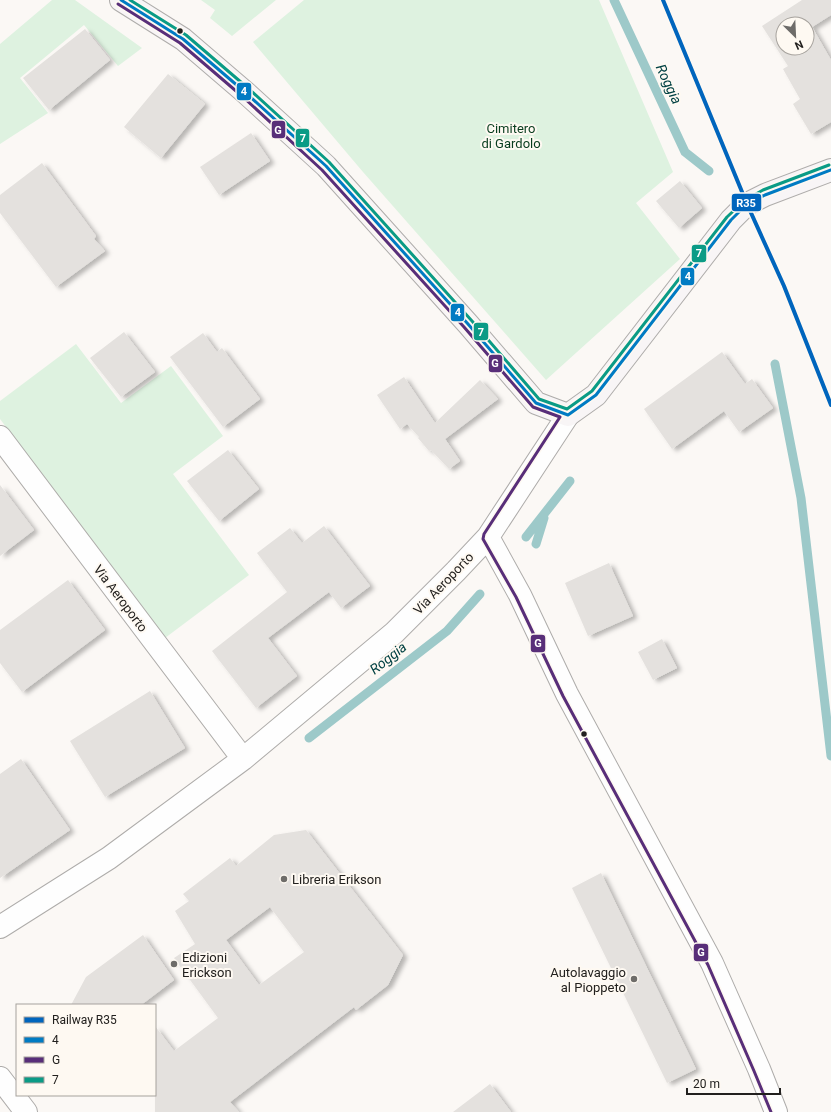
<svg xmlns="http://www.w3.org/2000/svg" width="831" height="1112" viewBox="0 0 831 1112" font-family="Roboto,sans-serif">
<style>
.green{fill:#def2e0}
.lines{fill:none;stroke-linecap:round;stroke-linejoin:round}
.stream{stroke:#9dc9c9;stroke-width:9}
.building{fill:#e4e1de;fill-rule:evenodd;filter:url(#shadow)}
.street-casing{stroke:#aeacaa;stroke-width:24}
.secondary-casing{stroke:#aeacaa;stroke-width:24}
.street{stroke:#fefefe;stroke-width:22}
.secondary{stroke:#f8f5f6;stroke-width:22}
.bus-1-casing{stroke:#fef9f2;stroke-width:6}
.bus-2-casing{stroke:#fef9f2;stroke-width:6}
.bus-3-casing{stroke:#fef9f2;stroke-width:6}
.bus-1{stroke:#007bc3;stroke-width:3}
.bus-2{stroke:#582e79;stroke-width:3}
.bus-3{stroke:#0a9b86;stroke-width:3}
.rail-1-casing{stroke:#fef9f2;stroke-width:7}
.rail-1{stroke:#0065bd;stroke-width:4}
.bus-dot{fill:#22201e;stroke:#fef9f2;stroke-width:1.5}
.poi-dot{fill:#6e6c69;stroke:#fef9f2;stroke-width:1.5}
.labels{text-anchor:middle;stroke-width:4;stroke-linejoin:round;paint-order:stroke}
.park-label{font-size:13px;fill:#083c1d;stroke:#fef9f2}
.street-label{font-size:13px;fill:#22201e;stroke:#fef9f2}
.poi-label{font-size:13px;fill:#22201e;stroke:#fef9f2;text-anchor:start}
.water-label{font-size:14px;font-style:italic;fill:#024143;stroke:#fef9f2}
.line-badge{stroke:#fef9f2;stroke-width:1.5}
.badge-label{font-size:11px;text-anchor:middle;font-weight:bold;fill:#fff}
</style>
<defs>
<filter id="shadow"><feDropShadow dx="4.5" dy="2.5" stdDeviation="2" flood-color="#0004"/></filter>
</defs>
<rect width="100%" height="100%" fill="#fbf8f5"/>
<path class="green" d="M 52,0 L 75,0 L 142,48 L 118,66 L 84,25 L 20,78 L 48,113 L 0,144 L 0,44 Z
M 201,0 L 276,0 L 232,36 L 210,18 L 215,10 Z
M 304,0 L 599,0 L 673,172 L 636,203 L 680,259 L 546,380 L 363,172 L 253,42 Z
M 76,344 L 121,403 L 171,366 L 223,436 L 173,474 L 249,575 L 165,638 L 0,419 L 0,401 Z"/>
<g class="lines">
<path class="stream" d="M 614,0 L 685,152 L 709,171
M 775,364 L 801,498 L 831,756
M 526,537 L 570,481
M 536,544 L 544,518
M 309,738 L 447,631 L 480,594"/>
</g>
<path class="building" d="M 802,0 L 831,0 L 831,15 L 812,27 L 831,60 L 831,122 L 811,134 L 793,104 L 800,99 L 783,69 L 788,66 L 762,26 ZM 783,24 L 807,24 L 807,48 L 783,48 Z
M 85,29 L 110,60 L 49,110 L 23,78 Z
M 168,74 L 205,104 L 161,158 L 124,127 Z
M 251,133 L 270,161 L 219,195 L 200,167 Z
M 42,163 L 96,236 L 94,239 L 105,251 L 56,287 L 0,213 L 0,195 Z
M 680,181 L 702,208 L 679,228 L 656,201 Z
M 124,332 L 155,372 L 121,397 L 90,358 Z
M 203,333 L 217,352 L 222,348 L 260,399 L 223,427 L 170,357 Z
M 722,352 L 745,384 L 752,379 L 773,408 L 739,432 L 724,411 L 672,449 L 644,409 Z
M 404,377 L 435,423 L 480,380 L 498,399 L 445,439 L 460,461 L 449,469 L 431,450 L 429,451 L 418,438 L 419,437 L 407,424 L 400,429 L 377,395 Z
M 228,450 L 259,489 L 219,521 L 187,481 Z
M 0,485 L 34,530 L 0,556 Z
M 324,526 L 370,586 L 341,608 L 329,592 L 268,638 L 297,676 L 256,708 L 212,651 L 287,592 L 257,553 L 290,528 L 302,543 Z
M 609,563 L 633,616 L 588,636 L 565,583 Z
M 68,580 L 105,630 L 22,692 L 0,663 L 0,630 Z
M 662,639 L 677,668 L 653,680 L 638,652 Z
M 150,691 L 185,748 L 105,797 L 70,741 Z
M 21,759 L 70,830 L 0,878 L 0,774 Z
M 306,830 L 403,955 L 388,985 L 356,1010 L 354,1007 L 230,1102 L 239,1112 L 155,1112 L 155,1026 L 174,1051 L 218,1018 L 174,958 L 195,944 L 175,911 L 189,901 L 183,894 L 230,858 L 236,866 L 274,835 ZM 270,907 L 304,952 L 259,985 L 226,940 Z
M 601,873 L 696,1069 L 667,1083 L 572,888 Z
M 143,935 L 174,980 L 141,1005 L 71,1005 L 86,977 Z
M 490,1084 L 511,1112 L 453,1112 Z"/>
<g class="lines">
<defs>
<path id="street" d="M 0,437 L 243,759
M 488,537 L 520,595 L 567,694 L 712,963 L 759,1069 L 776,1112
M 0,927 L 109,858 L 243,759 L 394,633 L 456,571 L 488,537 L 568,415
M 0,1078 L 26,1112"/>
<path id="secondary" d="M 121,0 L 183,39 L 246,93 L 326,166 L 468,324 L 536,403 L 568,415 L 596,395 L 731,220 L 747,204 L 765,195 L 831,170"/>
</defs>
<use href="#street" class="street-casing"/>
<use href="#secondary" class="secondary-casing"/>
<use href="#street" class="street"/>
<use href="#secondary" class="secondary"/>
<defs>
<path id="bus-1" d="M 121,0 L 183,39 L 246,93 L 326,166 L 468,324 L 536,403 L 568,415
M 568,415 L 596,395 L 731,220 L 747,204 L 765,195 L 831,170"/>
<path id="bus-2" d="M 118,4 L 180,43 L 243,97 L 322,170 L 464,327 L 533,407 L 560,417 L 484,534 L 483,539 L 516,597 L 563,696 L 708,965 L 754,1071 L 771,1112"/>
<path id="bus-3" d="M 130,0 L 186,35 L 249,89 L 329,162 L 472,321 L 539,399 L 567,409 L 592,391 L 727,217 L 745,200 L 763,190 L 829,165"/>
</defs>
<use href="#bus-1" class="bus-1-casing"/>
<use href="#bus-2" class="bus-2-casing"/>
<use href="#bus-3" class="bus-3-casing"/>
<use href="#bus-1" class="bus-1"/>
<use href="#bus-2" class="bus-2"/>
<use href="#bus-3" class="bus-3"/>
<defs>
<path id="rail-1" d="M 663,0 L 747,204 L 784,286 L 831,405"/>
</defs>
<use href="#rail-1" class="rail-1-casing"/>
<use href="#rail-1" class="rail-1"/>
</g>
<g class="bus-dot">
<circle cx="180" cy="31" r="3.5"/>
<circle cx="584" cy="734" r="3.5"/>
</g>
<g class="poi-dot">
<circle cx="284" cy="879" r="4"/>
<circle cx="174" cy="964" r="4"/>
<circle cx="634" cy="979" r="4"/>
</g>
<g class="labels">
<g class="park-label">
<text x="511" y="133">Cimitero<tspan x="511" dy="15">di Gardolo</tspan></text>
</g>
<g class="street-label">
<text transform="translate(443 583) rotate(-46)" y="5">Via Aeroporto</text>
<text transform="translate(121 598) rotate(53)" y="5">Via Aeroporto</text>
</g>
<g class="poi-label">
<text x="292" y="884">Libreria Erikson</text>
<text x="182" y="962">Edizioni<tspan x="182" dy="15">Erickson</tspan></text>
<text x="626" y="977" text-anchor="end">Autolavaggio<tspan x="626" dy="15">al Pioppeto</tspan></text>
</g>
<g class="water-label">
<text transform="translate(669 84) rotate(65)" y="5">Roggia</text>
<text transform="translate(388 658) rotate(-38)" y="5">Roggia</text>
</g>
</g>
<g class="line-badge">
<rect x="236" y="82" width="16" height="19" rx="4" fill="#007bc3"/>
<rect x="271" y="120" width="15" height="19" rx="4" fill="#582e79"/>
<rect x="295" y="128" width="15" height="20" rx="4" fill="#0a9b86"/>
<rect x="731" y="193" width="31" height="19" rx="4" fill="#0065bd"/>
<rect x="691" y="244" width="16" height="19" rx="4" fill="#0a9b86"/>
<rect x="680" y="267" width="15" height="19" rx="4" fill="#007bc3"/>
<rect x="450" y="303" width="15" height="19" rx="4" fill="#007bc3"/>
<rect x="473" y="322" width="16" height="19" rx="4" fill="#0a9b86"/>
<rect x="488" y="354" width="15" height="19" rx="4" fill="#582e79"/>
<rect x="530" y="634" width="16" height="19" rx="4" fill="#582e79"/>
<rect x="693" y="943" width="16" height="19" rx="4" fill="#582e79"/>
</g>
<g class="badge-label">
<text x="244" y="95">4</text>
<text x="278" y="134">G</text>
<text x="303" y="142">7</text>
<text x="746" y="207">R35</text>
<text x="699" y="257">7</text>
<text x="688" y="280">4</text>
<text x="458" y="316">4</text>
<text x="481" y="336">7</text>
<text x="495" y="367">G</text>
<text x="538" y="647">G</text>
<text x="701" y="956">G</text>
</g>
<rect x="16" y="1004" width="140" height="92" fill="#fef9f2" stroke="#a6a29d"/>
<rect x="24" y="1017" width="20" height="6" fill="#0065bd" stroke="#a6a29d"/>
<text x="52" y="1024" font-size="12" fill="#22201e">Railway R35</text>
<rect x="24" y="1037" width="20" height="6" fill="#007bc3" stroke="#a6a29d"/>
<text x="52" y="1044" font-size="12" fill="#22201e">4</text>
<rect x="24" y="1057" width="20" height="6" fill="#582e79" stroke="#a6a29d"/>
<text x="52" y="1064" font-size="12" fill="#22201e">G</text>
<rect x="24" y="1077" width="20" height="6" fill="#0a9b86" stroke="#a6a29d"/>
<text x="52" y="1084" font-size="12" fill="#22201e">7</text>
<g transform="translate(795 36) rotate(156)"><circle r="19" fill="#fef9f2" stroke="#a6a29d"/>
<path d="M0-3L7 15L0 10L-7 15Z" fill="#6e6c69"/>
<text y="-6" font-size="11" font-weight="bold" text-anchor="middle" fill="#22201e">N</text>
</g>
<path d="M687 1088v6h93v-6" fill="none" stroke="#22201e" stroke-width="2"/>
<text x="693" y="1088" font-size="12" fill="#22201e" stroke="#fef9f2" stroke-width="3" paint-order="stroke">20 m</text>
</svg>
